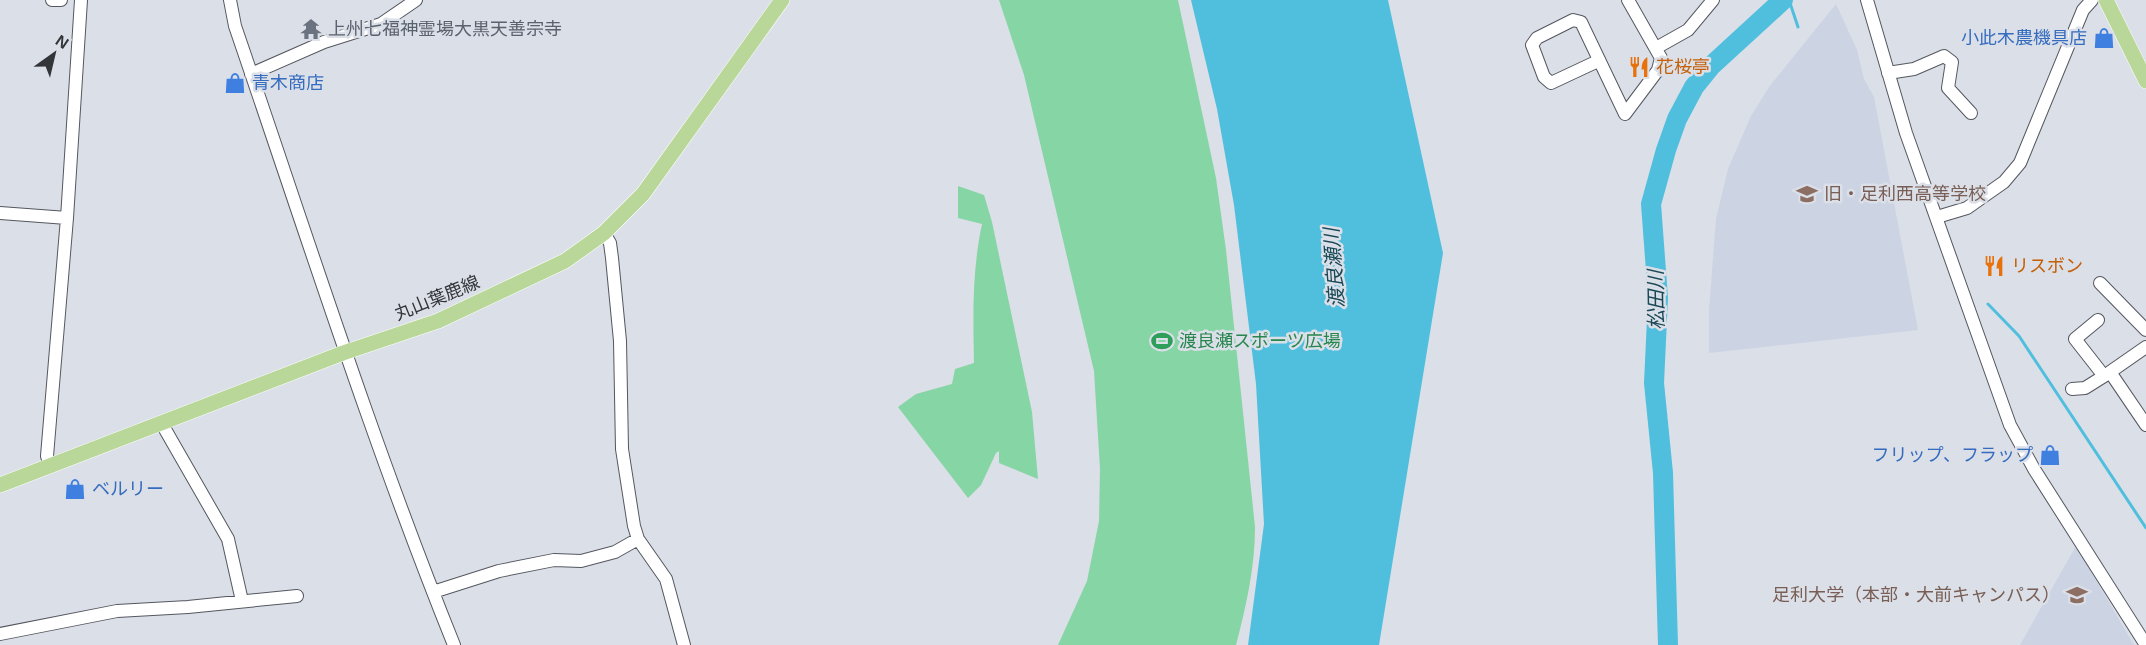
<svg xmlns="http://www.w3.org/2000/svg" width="2146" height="645" viewBox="0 0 2146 645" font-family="Helvetica,'Noto Sans JP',sans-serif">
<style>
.built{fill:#ccd3e3}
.green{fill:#86d5a5}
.water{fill:#50bfde}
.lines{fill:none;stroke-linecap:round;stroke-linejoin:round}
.stream{stroke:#50bfde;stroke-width:3}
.river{stroke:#50bfde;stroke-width:20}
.minor-casing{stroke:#54575f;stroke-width:14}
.major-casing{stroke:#fff;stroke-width:16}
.minor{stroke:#fff;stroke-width:12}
.major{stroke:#b8d799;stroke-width:15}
.labels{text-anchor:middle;stroke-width:5;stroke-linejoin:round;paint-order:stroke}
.worship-label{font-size:18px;fill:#5b616d;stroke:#dbdfe8;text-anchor:start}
.shop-label{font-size:18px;fill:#366cbe;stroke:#dbdfe8;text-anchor:end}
.food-label{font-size:18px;fill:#c56008;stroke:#dbdfe8;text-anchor:start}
.education-label{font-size:18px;fill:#785e54;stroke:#dbdfe8;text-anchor:start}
.street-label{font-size:18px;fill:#333538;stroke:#dbdfe8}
.leisure-label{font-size:18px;fill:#27864d;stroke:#dbdfe8;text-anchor:start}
.water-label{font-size:20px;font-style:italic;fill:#194956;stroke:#dbdfe8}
</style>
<rect width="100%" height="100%" fill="#dbdfe8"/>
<path class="built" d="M 1836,4 L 1857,50 L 1864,79 L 1874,97 L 1918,330 L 1709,353 L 1709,311 L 1716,219 L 1728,169 L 1751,116 L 1769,87 Z
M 2076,546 L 2134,645 L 2020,645 Z"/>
<path class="green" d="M 999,0 L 1178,0 L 1216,178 L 1226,250 L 1255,527 C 1255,568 1246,606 1236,645 L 1058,645 L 1087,581 L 1099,521 L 1100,469 L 1094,371 L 1024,75 Z
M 958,186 L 984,195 L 992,222 L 1032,412 L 1038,479 L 999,463 L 999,451 L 996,453 L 981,485 L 968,498 L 898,407 L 916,394 L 952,384 L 955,369 L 974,363 C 973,315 972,271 982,224 L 958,218 Z"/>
<path class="water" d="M 1191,0 L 1388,0 L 1443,253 L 1379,645 L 1248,645 L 1264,524 L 1256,384 L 1234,205 L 1217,109 Z"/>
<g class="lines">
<path class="stream" d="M 1789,0 L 1798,27
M 1988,304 L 2019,336 L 2146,528"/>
<path class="river" d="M 1668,645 L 1663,473 L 1654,383 L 1658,298 L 1651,204 L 1666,150 L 1677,119 L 1694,87 L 1711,66 L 1783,0"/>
<defs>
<path id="minor" d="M 52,0 L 61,0
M 230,0 L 235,26 C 306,233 372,442 454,645
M 1867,0 L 1906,133 L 2010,425 L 2034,469 L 2146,645
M 1656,48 L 1688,30 L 1713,0
M 1598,61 L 1551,83 L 1544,77 L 1532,45 L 1537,38 L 1573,20 L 1581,22 L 1625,114 L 1658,70 L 1661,58 L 1628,0
M 1888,73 L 1914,69 L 1944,56 L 1952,62 L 1948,88 L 1971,113
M 251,74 L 324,42 L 381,24 L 416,0
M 0,213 L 67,218
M 1937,217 L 1967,208 L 2004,182 L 2020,163 L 2083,10 L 2092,0
M 604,233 L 610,243 L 612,258 L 620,341 L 622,449 L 634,526 L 638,539 L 666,579 L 684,645
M 2100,283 L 2146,330
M 2098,320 L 2075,339 L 2104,376
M 2146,347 L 2110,372 L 2146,425
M 2072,389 L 2085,388 L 2109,373
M 162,424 L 228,539 L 242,601
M 50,466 L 47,456 L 67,218 L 81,0
M 433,592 L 499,571 L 554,560 L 581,561 L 615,552 L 638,539
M 0,634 L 117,611 L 188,607 L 297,596"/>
<path id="major" d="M 2106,0 L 2146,81
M 0,485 L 343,353 L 438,321 L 565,261 L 604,233 L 643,194 L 782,0"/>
</defs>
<use href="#minor" class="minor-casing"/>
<use href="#major" class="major-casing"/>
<use href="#minor" class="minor"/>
<use href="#major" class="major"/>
</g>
<defs>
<symbol id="temple-bare" viewBox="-9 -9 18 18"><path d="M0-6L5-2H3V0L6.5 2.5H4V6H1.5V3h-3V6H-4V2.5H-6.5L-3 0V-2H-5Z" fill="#6b7280" stroke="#dbdfe8" stroke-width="2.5" paint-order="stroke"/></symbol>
<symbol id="shop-bare" viewBox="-9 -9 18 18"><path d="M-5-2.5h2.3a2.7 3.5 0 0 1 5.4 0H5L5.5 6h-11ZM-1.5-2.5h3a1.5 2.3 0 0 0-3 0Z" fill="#3f7fe0" stroke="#dbdfe8" stroke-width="2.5" paint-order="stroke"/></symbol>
<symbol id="restaurant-bare" viewBox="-9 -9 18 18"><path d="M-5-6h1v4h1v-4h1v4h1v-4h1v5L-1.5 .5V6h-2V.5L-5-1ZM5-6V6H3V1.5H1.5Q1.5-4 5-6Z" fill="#e8710a" stroke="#dbdfe8" stroke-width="2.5" paint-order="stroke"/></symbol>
<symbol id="school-bare" viewBox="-9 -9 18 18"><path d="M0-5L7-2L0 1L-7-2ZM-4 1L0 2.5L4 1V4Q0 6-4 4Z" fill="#8d6e63" stroke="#dbdfe8" stroke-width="2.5" paint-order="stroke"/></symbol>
<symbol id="stadium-bare" viewBox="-9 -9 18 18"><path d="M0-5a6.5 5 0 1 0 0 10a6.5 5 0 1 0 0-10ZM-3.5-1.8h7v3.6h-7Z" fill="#2e9e5b" stroke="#dbdfe8" stroke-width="2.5" paint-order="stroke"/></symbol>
<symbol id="university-bare" viewBox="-9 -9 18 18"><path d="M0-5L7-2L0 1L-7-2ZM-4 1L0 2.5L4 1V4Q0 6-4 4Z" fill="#8d6e63" stroke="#dbdfe8" stroke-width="2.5" paint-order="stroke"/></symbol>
</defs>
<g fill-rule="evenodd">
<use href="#temple-bare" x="296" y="14" width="30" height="30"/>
<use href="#shop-bare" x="2089" y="23" width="30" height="30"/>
<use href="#restaurant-bare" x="1624" y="52" width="30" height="30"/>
<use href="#shop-bare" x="220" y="68" width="30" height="30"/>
<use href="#school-bare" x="1792" y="179" width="30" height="30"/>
<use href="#restaurant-bare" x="1979" y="251" width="30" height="30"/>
<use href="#stadium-bare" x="1147" y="326" width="30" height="30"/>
<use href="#shop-bare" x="2035" y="440" width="30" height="30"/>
<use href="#shop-bare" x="60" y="474" width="30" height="30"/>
<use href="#university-bare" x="2062" y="580" width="30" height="30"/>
</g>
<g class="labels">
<g class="worship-label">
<text x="328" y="35">上州七福神霊場大黒天善宗寺</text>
</g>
<g class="shop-label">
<text x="2087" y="44">小此木農機具店</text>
<text x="252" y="89" text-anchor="start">青木商店</text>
<text x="2033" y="461">フリップ、フラップ</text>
<text x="92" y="495" text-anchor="start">ベルリー</text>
</g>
<g class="food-label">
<text x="1656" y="73">花桜亭</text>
<text x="2011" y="272">リスボン</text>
</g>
<g class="education-label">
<text x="1824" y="200">旧・足利西高等学校</text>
<text x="2060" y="601" text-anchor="end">足利大学（本部・大前キャンパス）</text>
</g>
<g class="street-label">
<text transform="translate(437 298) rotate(-22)" y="6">丸山葉鹿線</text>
</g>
<g class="leisure-label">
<text x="1179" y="347">渡良瀬スポーツ広場</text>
</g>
<g class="water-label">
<text transform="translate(1334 268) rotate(-94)" y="7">渡良瀬川</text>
<text transform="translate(1656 300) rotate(-91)" y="7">松田川</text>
</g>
</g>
<g transform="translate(54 54) rotate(34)" stroke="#dbdfe8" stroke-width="4.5" paint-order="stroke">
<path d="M0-4.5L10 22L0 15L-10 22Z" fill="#333538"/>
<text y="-9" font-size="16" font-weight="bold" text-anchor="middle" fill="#333538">N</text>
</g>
</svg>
